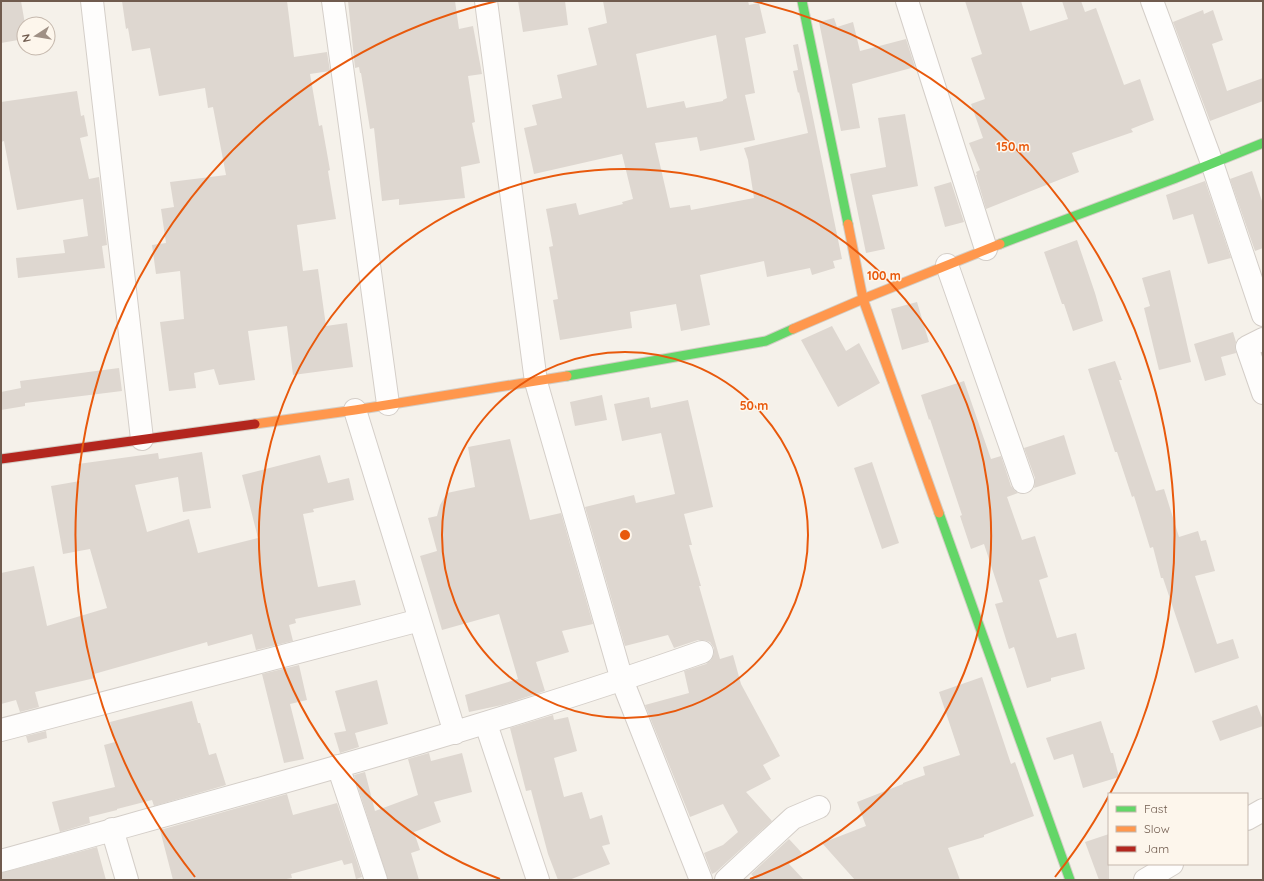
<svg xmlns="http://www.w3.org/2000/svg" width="1264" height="881" viewBox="0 0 1264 881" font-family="Quicksand,sans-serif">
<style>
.building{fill:#ded7d0;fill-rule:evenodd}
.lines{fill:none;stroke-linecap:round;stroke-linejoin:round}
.street-casing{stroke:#d4cec8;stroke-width:24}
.fast-casing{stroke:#d3cdc5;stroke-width:11}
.slow-casing{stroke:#d3cdc5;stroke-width:11}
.jam-casing{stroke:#d3cdc5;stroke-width:11}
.street{stroke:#fefdfc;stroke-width:22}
.fast{stroke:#63d668;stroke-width:9}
.slow{stroke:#ff974d;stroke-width:9}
.jam{stroke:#b3261e;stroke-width:9}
.ring{fill:none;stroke:#e8590c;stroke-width:2}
.centre{fill:#e8590c;stroke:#fdf6ec;stroke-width:2}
.ring-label{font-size:12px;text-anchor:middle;font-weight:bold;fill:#e8590c;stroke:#fdf6ec;stroke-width:3;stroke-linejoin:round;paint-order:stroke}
</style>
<rect width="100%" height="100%" fill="#f5f1ea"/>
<path class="building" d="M 1,1 L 21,1 L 25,24 L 24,39 L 1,43 Z
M 122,1 L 287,1 L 294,57 L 327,52 L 330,71 L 310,74 L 319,126 L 322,125 L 330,170 L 328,171 L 336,219 L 297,225 L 303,271 L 318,269 L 326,326 L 347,323 L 353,367 L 293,375 L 287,326 L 248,331 L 255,380 L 219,385 L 214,369 L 194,373 L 196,388 L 169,391 L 160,322 L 184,319 L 180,271 L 156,274 L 152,245 L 166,243 L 161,209 L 174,207 L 170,182 L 226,175 L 213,107 L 208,108 L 205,88 L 159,96 L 150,48 L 132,51 L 128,28 L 126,29 Z
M 348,1 L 455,1 L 459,29 L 473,26 L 482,74 L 468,76 L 475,122 L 472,123 L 480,163 L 461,167 L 465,198 L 399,205 L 399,199 L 382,201 L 374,128 L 370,129 L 361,73 L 360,73 L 359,67 L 355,68 Z
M 518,1 L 565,1 L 568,25 L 523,32 Z
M 603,1 L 748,1 L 749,5 L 759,3 L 766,33 L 745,38 L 755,93 L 745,95 L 755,140 L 700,151 L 697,137 L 655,143 L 670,208 L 690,205 L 691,210 L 754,198 L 748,160 L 744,148 L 808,133 L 799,92 L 798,93 L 793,71 L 798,70 L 793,45 L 798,44 L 842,259 L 833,261 L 835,268 L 812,275 L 810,268 L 767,277 L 764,261 L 700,275 L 710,325 L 681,331 L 676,304 L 630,312 L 632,328 L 560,340 L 553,300 L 558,299 L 549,247 L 553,246 L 546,209 L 576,203 L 579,215 L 623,204 L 622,202 L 633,199 L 622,154 L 534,174 L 524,128 L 537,125 L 532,105 L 562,98 L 557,75 L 597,65 L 588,28 L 607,23 ZM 716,35 L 727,98 L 723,100 L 723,101 L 686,108 L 684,101 L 647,108 L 636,54 Z
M 965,1 L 1021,1 L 1030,31 L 1068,19 L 1062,1 L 1081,1 L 1085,12 L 1096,8 L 1124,85 L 1140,79 L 1154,120 L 1131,129 L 1133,132 L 1072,153 L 1079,172 L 986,209 L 976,175 L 977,175 L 976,172 L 980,170 L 969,143 L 983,138 L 971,104 L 985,99 L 971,58 L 982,54 Z
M 1203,10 L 1204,14 L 1213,10 L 1223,40 L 1212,44 L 1227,91 L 1263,78 L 1263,101 L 1210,121 L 1173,22 Z
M 834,18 L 837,27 L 853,22 L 860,51 L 906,39 L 915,67 L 852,84 L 860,128 L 841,131 L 819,22 Z
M 77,91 L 81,116 L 84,115 L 88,136 L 80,138 L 89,179 L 99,177 L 100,186 L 107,245 L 102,246 L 105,268 L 18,278 L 16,258 L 65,253 L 63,240 L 88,236 L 83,199 L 17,210 L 4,141 L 1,142 L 1,102 Z
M 905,114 L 918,186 L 872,195 L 885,249 L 866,253 L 850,174 L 886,167 L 878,118 Z
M 1252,171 L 1263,204 L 1263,248 L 1255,251 L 1230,179 Z
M 1205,181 L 1231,258 L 1208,264 L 1193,214 L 1173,220 L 1166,195 Z
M 951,182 L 964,222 L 945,227 L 934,187 Z
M 1077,240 L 1095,293 L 1103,321 L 1073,331 L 1064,304 L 1062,304 L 1044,252 Z
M 1170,270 L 1191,362 L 1159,370 L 1144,308 L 1150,306 L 1142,278 Z
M 917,302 L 929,342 L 902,350 L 891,309 Z
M 832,326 L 846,351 L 859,343 L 880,383 L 838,407 L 801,340 Z
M 1233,332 L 1236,342 L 1235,346 L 1236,353 L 1221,357 L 1226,375 L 1205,381 L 1194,344 Z
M 1115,361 L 1122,380 L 1119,380 L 1156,491 L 1164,489 L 1179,537 L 1198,531 L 1201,541 L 1206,540 L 1215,571 L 1195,576 L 1217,644 L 1233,639 L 1239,658 L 1195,673 L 1163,578 L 1161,578 L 1153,547 L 1150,548 L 1134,496 L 1132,497 L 1117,452 L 1115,452 L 1088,369 Z
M 119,368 L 122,391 L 25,403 L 25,406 L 1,410 L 1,392 L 21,388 L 20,381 Z
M 964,381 L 991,459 L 1001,456 L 1011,486 L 1015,491 L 1018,493 L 1007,497 L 1022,540 L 1035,536 L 1048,577 L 1039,580 L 1057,638 L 1076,633 L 1085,669 L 1051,678 L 1051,681 L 1027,688 L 1014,647 L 1009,649 L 995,604 L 1003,602 L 984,544 L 971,549 L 960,516 L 962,515 L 930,419 L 929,420 L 921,395 Z
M 602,395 L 607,420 L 575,426 L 570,402 Z
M 649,397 L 651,408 L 688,400 L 713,507 L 684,514 L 692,545 L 689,545 L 701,586 L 699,586 L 720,659 L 733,655 L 741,684 L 780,756 L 763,765 L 771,779 L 746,792 L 772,821 L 716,872 L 712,874 L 704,853 L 723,845 L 738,832 L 723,804 L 690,817 L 645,705 L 689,693 L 684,671 L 706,664 L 711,660 L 714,654 L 714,648 L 710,642 L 704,640 L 698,640 L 674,648 L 668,635 L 625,646 L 585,507 L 634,495 L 636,503 L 675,494 L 661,433 L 622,441 L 614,404 Z
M 1064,435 L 1076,474 L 1034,488 L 1035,484 L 1035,478 L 1024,448 Z
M 510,439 L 530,520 L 561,513 L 593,624 L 562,631 L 569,652 L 536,662 L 545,691 L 502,705 L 469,712 L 465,695 L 518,679 L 499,614 L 442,630 L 420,556 L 437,551 L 428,518 L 437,516 L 440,505 L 447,493 L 475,487 L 468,447 Z
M 202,452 L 211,508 L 183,512 L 178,477 L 135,485 L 147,532 L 189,519 L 198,553 L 258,538 L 242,475 L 320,455 L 328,483 L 349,478 L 354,500 L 313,509 L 314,512 L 303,514 L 318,587 L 355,580 L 361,605 L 295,619 L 296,623 L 289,625 L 293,641 L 256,650 L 252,634 L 208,646 L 207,642 L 94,674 L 95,678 L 35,692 L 39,707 L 20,712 L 16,700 L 1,704 L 1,573 L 34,566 L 47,626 L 107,608 L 90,549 L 63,554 L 51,486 L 80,481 L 78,464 L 158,453 L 159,459 Z
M 872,462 L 899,543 L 882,549 L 854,468 Z
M 299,665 L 307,700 L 290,704 L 304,759 L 284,763 L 262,674 Z
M 982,677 L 1011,764 L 1015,762 L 1034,816 L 984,835 L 984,837 L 948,848 L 960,880 L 855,880 L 822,843 L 866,826 L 857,802 L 903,784 L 903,783 L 925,775 L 923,767 L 960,755 L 939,692 Z
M 377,680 L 388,724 L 355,733 L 359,747 L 340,753 L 334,733 L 346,731 L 335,691 Z
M 192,701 L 198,723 L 200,723 L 209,755 L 216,753 L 226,785 L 154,806 L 152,800 L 117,809 L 117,810 L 89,817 L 90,823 L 60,832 L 52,802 L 115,787 L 104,745 L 115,742 L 110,722 Z
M 1257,705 L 1263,720 L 1263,726 L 1220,741 L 1212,721 Z
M 553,715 L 554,720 L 568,717 L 577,751 L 554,758 L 564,797 L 582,792 L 590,819 L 602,815 L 610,844 L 602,846 L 610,864 L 569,880 L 558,880 L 548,854 L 531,790 L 526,791 L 510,728 Z
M 1101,721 L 1111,753 L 1113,753 L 1119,777 L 1083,788 L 1073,754 L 1054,760 L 1046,738 Z
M 46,731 L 47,738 L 28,743 L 26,736 Z
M 429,753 L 431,761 L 462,753 L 472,792 L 434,802 L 441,822 L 414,832 L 420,850 L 411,853 L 419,880 L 388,880 L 354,775 L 365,772 L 375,811 L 418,795 L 408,759 Z
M 287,794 L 293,815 L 337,803 L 362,877 L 356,879 L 352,863 L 344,865 L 342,860 L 291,874 L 292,878 L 281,880 L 173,880 L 160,830 Z
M 1109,834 L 1109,880 L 1099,880 L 1085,842 Z
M 789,839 L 802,853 L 789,864 L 804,880 L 757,880 L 751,874 Z
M 97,847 L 106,880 L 1,880 L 1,873 Z"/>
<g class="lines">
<defs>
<path id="street" d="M 92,1 L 142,439
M 333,1 L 388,404
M 486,1 L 536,382 L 622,680 L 701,880
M 907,1 L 986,249
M 1152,1 L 1212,163 L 1263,315
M 947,265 L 1023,482
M 1263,339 L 1247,347 L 1263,393
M 355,410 L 455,733
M 486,724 L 538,880
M 1,730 L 420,620
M 338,766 L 376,880
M 1247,819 L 1263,810
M 112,829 L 127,880
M 1,861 C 236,795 472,733 702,652
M 726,880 L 793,818 L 819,807
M 1145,880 L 1172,864"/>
<path id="fast" d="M 802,1 L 848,224
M 1000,244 L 1176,178 L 1263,143
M 567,376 L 766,341 L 793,329
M 939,513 L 1070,880"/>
<path id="slow" d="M 848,224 L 863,299 L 939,513
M 793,329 L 863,299 L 1000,244
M 255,424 L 355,410 L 567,376"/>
<path id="jam" d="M 1,459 L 255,424"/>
</defs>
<use href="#street" class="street-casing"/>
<use href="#fast" class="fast-casing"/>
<use href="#slow" class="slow-casing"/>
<use href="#jam" class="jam-casing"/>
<use href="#street" class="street"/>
<use href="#fast" class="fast"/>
<use href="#slow" class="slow"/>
<use href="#jam" class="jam"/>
</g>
<g class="ring">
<circle cx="625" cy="535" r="183"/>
<path d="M500 879A366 366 0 1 1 750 879"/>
<path d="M195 877A549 549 0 0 1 497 1M753 1A549 549 0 0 1 1055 877"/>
</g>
<circle cx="625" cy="535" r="6" class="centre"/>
<g class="ring-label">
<text x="1013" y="151">150 m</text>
<text x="884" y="280">100 m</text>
<text x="754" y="410">50 m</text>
</g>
<rect width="1264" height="881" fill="none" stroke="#705b4e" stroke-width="4"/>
<rect x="1108" y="793" width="140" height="72" fill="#fdf6ec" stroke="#c5b8ad"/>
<rect x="1116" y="806" width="20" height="6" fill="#63d668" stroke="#c5b8ad"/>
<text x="1144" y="813" font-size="12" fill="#705b4e">Fast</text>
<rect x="1116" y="826" width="20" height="6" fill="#ff974d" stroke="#c5b8ad"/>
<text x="1144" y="833" font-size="12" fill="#705b4e">Slow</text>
<rect x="1116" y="846" width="20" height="6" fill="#b3261e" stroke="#c5b8ad"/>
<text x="1144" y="853" font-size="12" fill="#705b4e">Jam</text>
<g transform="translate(36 36) rotate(258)"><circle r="19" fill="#fdf6ec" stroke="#c5b8ad"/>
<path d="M0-3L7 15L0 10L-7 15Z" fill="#9f9085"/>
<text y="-6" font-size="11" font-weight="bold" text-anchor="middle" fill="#705b4e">N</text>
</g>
</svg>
